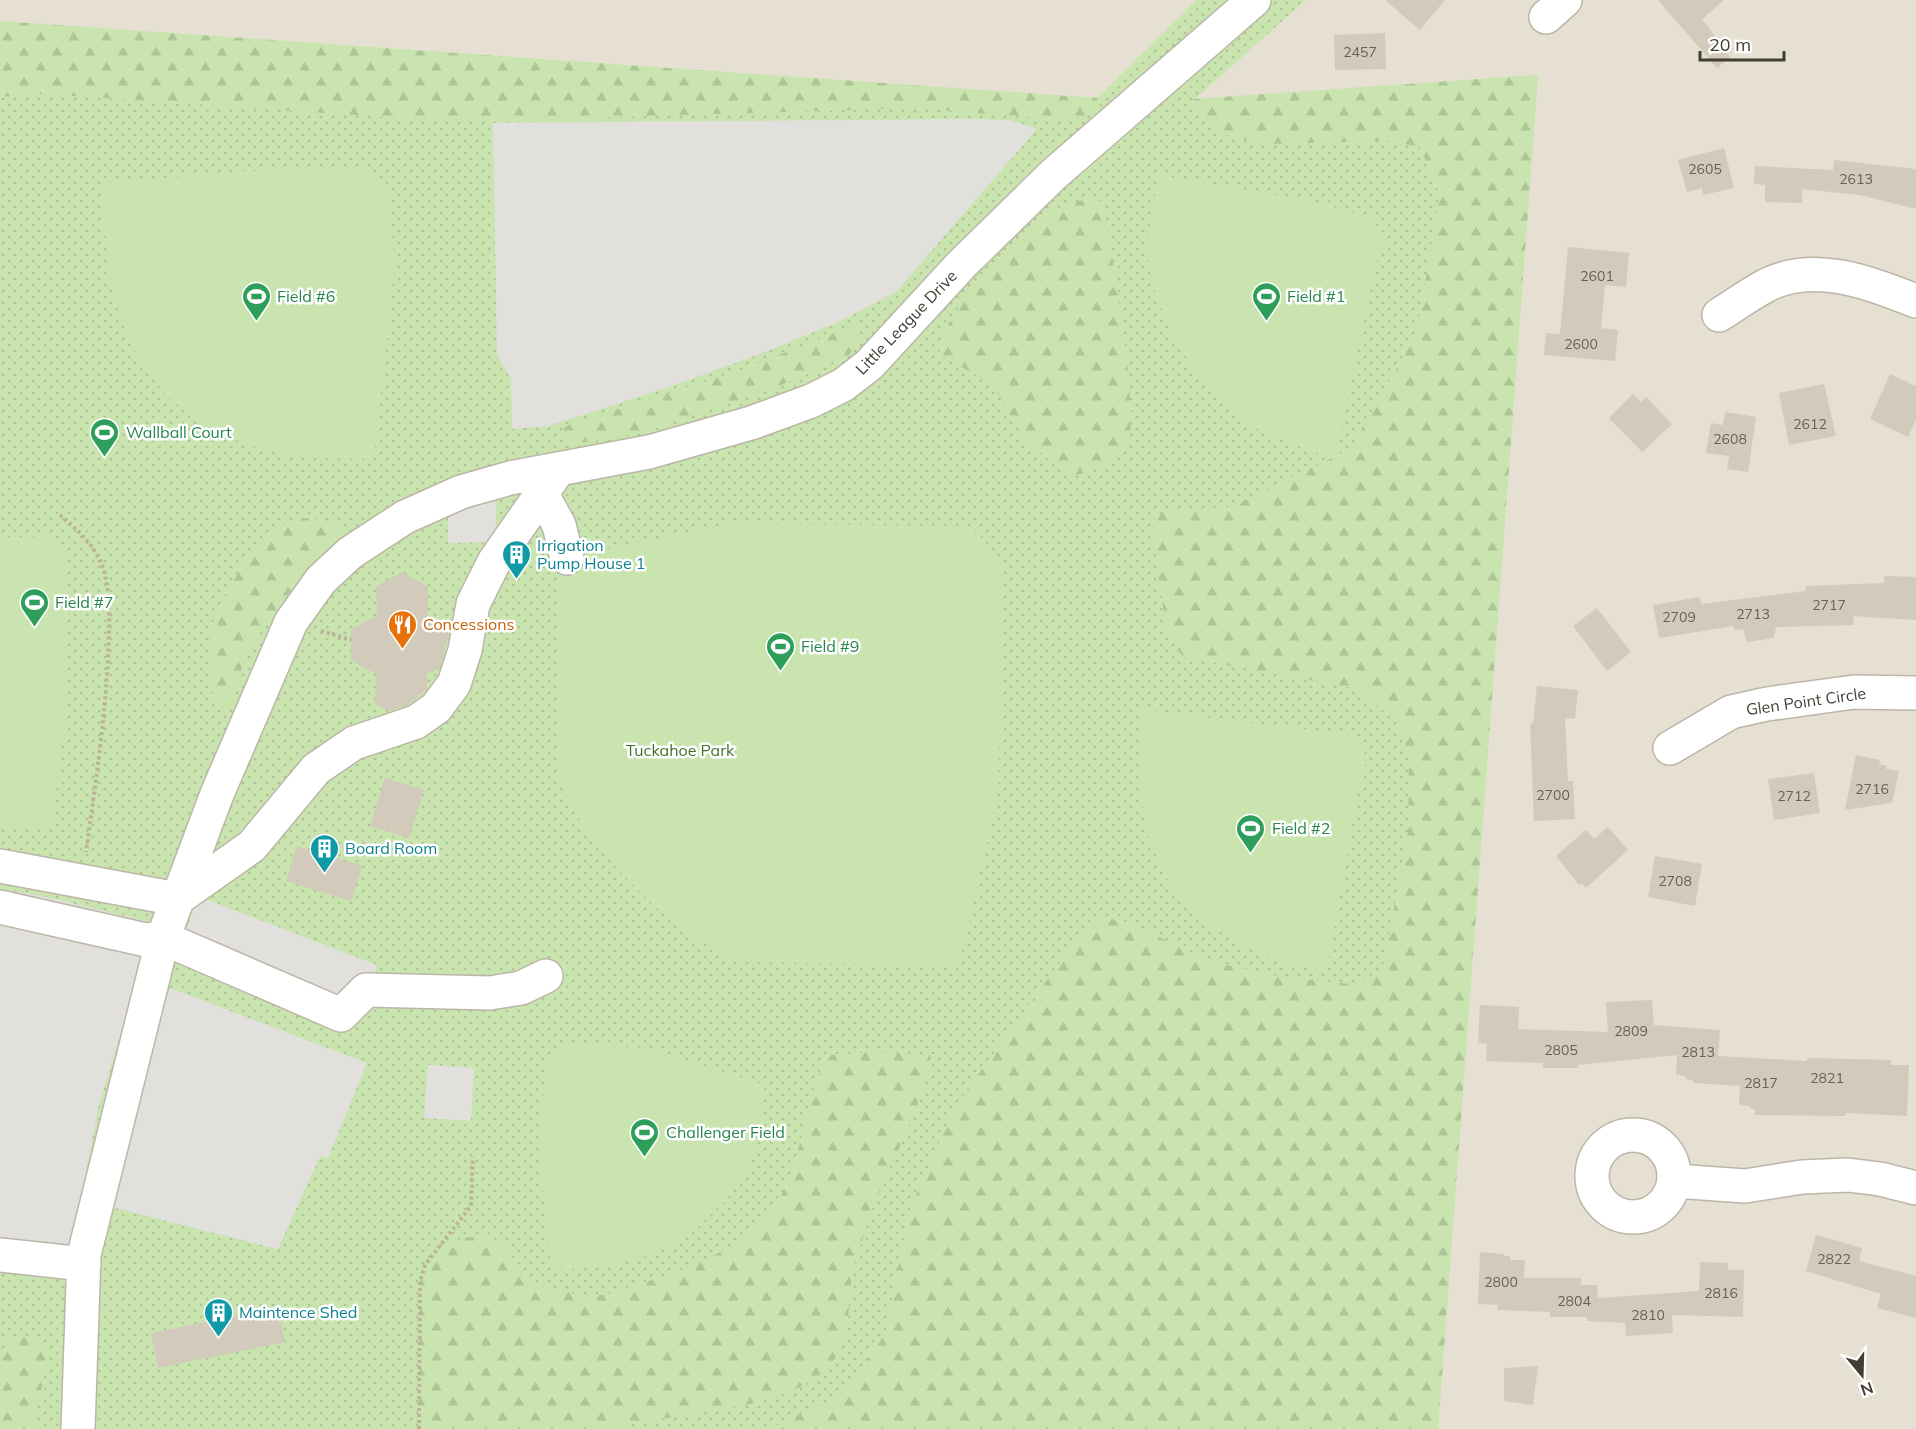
<svg xmlns="http://www.w3.org/2000/svg" width="1916" height="1429" viewBox="0 0 1916 1429" font-family="Mulish,sans-serif">
<style>
.residential{fill:#e5e0d2}
.grass{fill:url(#grass-dots)}
.forest{fill:url(#forest-firs)}
.pitch{fill:#c9e4af}
.parking{fill:#e2e0dc}
.building{fill:#d2caba}
.lines{fill:none;stroke-linecap:round;stroke-linejoin:round}
.minor-casing{stroke:#bcb6a7;stroke-width:36}
.path{stroke:#bdb299;stroke-width:4;stroke-dasharray:3 3;stroke-linecap:butt}
.minor{stroke:#fff;stroke-width:33}
.labels{text-anchor:middle;stroke-width:5;stroke-linejoin:round;paint-order:stroke}
.number-label{font-size:14px;fill:#676156}
.leisure-label{font-size:16px;fill:#27864d;stroke:#fff;text-anchor:start}
.street-label{font-size:16px;fill:#433e34;stroke:#fff}
.culture-label{font-size:16px;fill:#0d838f;stroke:#fff;text-anchor:start}
.food-label{font-size:16px;fill:#c56008;stroke:#fff;text-anchor:start}
.park-label{font-size:16px;fill:#42712b;stroke:#fff}
</style>
<defs>
<pattern id="grass-dots" width="8" height="8" patternUnits="userSpaceOnUse" patternTransform="scale(1.5)"><rect width="8" height="8" fill="#c9e4af"/><path d="M2 2h.1M6 6h.1" fill="none" stroke="#aec597" stroke-width="1.8" stroke-linecap="round"/></pattern>
<pattern id="forest-firs" width="22" height="20" patternUnits="userSpaceOnUse" patternTransform="scale(1.5)"><rect width="22" height="20" fill="#c9e4af"/><path d="M5 1l3.5 6h-7zM16 11l3.5 6h-7z" fill="#aec597"/></pattern>
</defs>
<rect width="100%" height="100%" fill="#f1eee4"/>
<path class="residential" d="M 0,0 L 1196,0 L 1097,98 L 0,21 Z
M 1304,0 L 1916,0 L 1916,1429 L 1438,1429 L 1538,76 L 1194,99 Z"/>
<path class="grass" d="M 1196,0 L 1306,0 L 1195,99 L 1538,75 L 1438,1429 L 0,1429 L 0,21 L 1097,98 Z"/>
<path class="forest" d="M 0,21 L 1097,98 L 1099,114 L 1066,120 L 913,108 L 460,122 L 43,94 L 0,97 Z
M 1538,75 L 1438,1429 L 768,1429 L 843,1394 L 885,1334 L 909,1211 L 956,1105 L 1090,921 L 1120,919 L 1213,962 L 1278,976 L 1359,985 L 1383,967 L 1408,832 L 1409,754 L 1397,723 L 1358,689 L 1183,657 L 1166,629 L 1151,521 L 1166,510 L 1232,507 L 1350,449 L 1416,335 L 1440,195 L 1420,147 L 1388,141 L 1268,144 L 1226,135 L 1190,109 L 1194,99 Z
M 1083,200 L 1103,201 C 1109,240 1142,422 1127,445 C 1116,464 1097,467 1078,475 L 1058,467 L 1024,439 L 993,385 L 939,354 L 942,334 L 963,301 L 1045,213 Z
M 861,323 L 859,344 L 845,359 L 753,396 L 619,438 L 569,444 L 561,438 L 563,428 L 573,423 L 735,372 Z
M 306,518 L 327,520 L 345,532 C 307,568 271,611 246,658 C 237,674 240,694 227,708 L 216,707 C 202,641 207,619 245,563 C 252,552 260,537 271,530 C 281,525 295,522 306,518 Z
M 872,1052 L 931,1055 C 923,1110 887,1165 869,1219 C 863,1238 856,1257 852,1276 C 847,1302 852,1332 837,1355 C 807,1404 719,1409 668,1418 C 644,1421 620,1427 596,1429 C 538,1429 477,1429 419,1429 L 420,1282 C 422,1277 423,1269 425,1264 C 439,1242 476,1228 500,1242 C 511,1248 516,1266 521,1277 C 543,1289 571,1295 596,1295 C 607,1296 621,1289 631,1286 C 688,1270 753,1247 783,1192 C 806,1149 802,1093 831,1055 Z
M 28,1336 L 46,1349 L 48,1358 L 33,1429 L 0,1429 L 0,1367 L 8,1338 Z"/>
<path class="pitch" d="M 372,169 L 390,188 L 394,269 L 374,459 C 338,458 300,460 265,450 C 133,413 101,307 104,183 L 241,171 Z
M 1159,175 L 1317,202 L 1373,219 L 1385,239 L 1376,265 L 1335,459 C 1307,449 1261,435 1238,417 C 1193,382 1149,307 1148,248 C 1148,225 1155,198 1159,175 Z
M 728,524 L 971,526 L 1004,563 L 998,793 L 959,965 L 734,962 L 694,937 L 656,908 L 617,869 L 582,824 L 559,781 L 560,559 Z
M 49,536 L 66,556 L 68,704 L 51,827 L 0,826 L 0,538 Z
M 1141,709 L 1358,736 L 1367,759 L 1359,786 L 1327,971 L 1286,965 L 1246,947 L 1200,920 L 1164,875 L 1147,832 L 1138,777 Z
M 566,1044 L 649,1048 L 765,1085 L 761,1124 L 747,1172 L 726,1200 L 688,1237 L 640,1259 L 606,1267 L 551,1270 L 538,1142 L 547,1061 Z"/>
<path class="parking" d="M 967,119 L 1010,120 L 1037,129 L 896,292 L 838,322 L 760,354 L 669,387 L 548,426 L 512,429 L 511,379 L 497,355 L 493,123 Z
M 496,500 L 496,542 L 448,543 L 448,515 Z
M 0,889 L 42,896 L 154,923 L 99,1105 L 87,1166 L 78,1258 L 0,1258 Z
M 197,896 L 377,965 L 364,1008 L 185,937 Z
M 170,988 L 367,1063 L 328,1158 L 320,1156 L 278,1249 L 111,1207 L 126,1115 Z
M 428,1065 L 474,1068 L 471,1121 L 424,1118 Z"/>
<path class="building" d="M 1385,0 L 1445,0 L 1420,30 Z
M 1658,0 L 1724,0 L 1702,19 L 1730,57 L 1717,68 Z
M 1385,33 L 1386,69 L 1335,70 L 1334,35 Z
M 1724,148 L 1734,188 L 1703,195 L 1702,188 L 1687,192 L 1678,160 Z
M 1834,160 L 1916,169 L 1916,209 L 1860,195 L 1802,189 L 1802,203 L 1765,202 L 1765,185 L 1754,184 L 1755,166 L 1833,170 Z
M 1568,247 L 1629,253 L 1626,287 L 1605,285 L 1601,328 L 1618,330 L 1615,361 L 1544,355 L 1546,333 L 1560,334 Z
M 1890,374 L 1916,386 L 1916,419 L 1908,437 L 1870,419 Z
M 1824,384 L 1836,436 L 1789,445 L 1779,393 Z
M 1633,394 L 1641,402 L 1646,397 L 1672,424 L 1642,452 L 1609,418 Z
M 1725,412 L 1756,417 L 1748,472 L 1727,469 L 1729,456 L 1706,453 L 1711,423 L 1723,425 Z
M 402,572 L 428,587 L 428,617 L 450,630 L 440,668 L 427,674 L 427,689 L 407,705 L 389,711 L 375,704 L 376,674 L 351,660 L 351,630 L 377,615 L 376,587 Z
M 1884,576 L 1916,577 L 1916,620 L 1853,616 L 1854,625 L 1776,627 L 1774,638 L 1747,642 L 1743,629 L 1734,630 L 1734,626 L 1659,638 L 1653,605 L 1700,597 L 1701,604 L 1806,591 L 1805,586 L 1884,583 Z
M 1597,608 L 1631,652 L 1607,671 L 1573,626 Z
M 1537,686 L 1578,690 L 1575,719 L 1565,718 L 1568,781 L 1573,781 L 1575,819 L 1534,821 L 1530,723 L 1533,724 Z
M 1856,755 L 1880,760 L 1879,764 L 1887,766 L 1886,769 L 1899,771 L 1892,803 L 1845,810 Z
M 1814,773 L 1820,813 L 1774,820 L 1768,779 Z
M 385,778 L 424,790 L 409,838 L 370,826 Z
M 1608,827 L 1628,850 L 1586,888 L 1582,884 L 1579,885 L 1556,856 L 1586,830 L 1594,839 Z
M 297,846 L 362,866 L 351,901 L 286,881 Z
M 1655,856 L 1702,864 L 1695,906 L 1648,897 Z
M 1652,1000 L 1654,1025 L 1720,1030 L 1718,1056 L 1807,1061 L 1807,1058 L 1891,1060 L 1891,1065 L 1909,1065 L 1907,1116 L 1846,1113 L 1845,1116 L 1755,1115 L 1755,1109 L 1751,1109 L 1750,1106 L 1739,1105 L 1740,1086 L 1693,1083 L 1693,1080 L 1686,1079 L 1686,1076 L 1676,1075 L 1677,1055 L 1578,1065 L 1578,1068 L 1543,1068 L 1543,1063 L 1486,1061 L 1487,1044 L 1478,1043 L 1480,1005 L 1519,1007 L 1518,1029 L 1608,1032 L 1606,1002 Z
M 1816,1235 L 1862,1248 L 1859,1261 L 1916,1276 L 1916,1318 L 1877,1308 L 1881,1294 L 1806,1271 Z
M 1480,1252 L 1504,1254 L 1504,1256 L 1510,1256 L 1510,1260 L 1525,1260 L 1524,1278 L 1581,1278 L 1581,1285 L 1598,1285 L 1597,1298 L 1699,1291 L 1700,1262 L 1728,1263 L 1728,1270 L 1744,1270 L 1743,1317 L 1672,1315 L 1673,1333 L 1626,1336 L 1625,1323 L 1587,1321 L 1587,1317 L 1550,1317 L 1550,1312 L 1497,1310 L 1498,1305 L 1478,1304 Z
M 278,1308 L 285,1342 L 158,1368 L 151,1333 Z
M 1538,1366 L 1533,1405 L 1504,1401 L 1504,1368 Z"/>
<g class="lines">
<defs>
<path id="minor" d="M 1546,17 L 1565,0
M 1719,315 C 1735,305 1750,294 1767,285 C 1815,261 1869,283 1916,301
M 541,493 L 559,525 L 567,558
M 1670,748 L 1731,712 L 1767,704 L 1854,692 L 1916,693
M 0,866 L 177,899 L 252,846 L 316,769 L 354,743 L 416,722 L 436,708 L 454,684 L 465,650 L 473,604 L 494,562 L 558,470
M 0,907 L 146,940 L 163,938 L 341,1015 L 366,990 L 490,993 L 521,988 L 546,976
M1592 1176a41 41 0 1 1 82 0a41 41 0 1 1-82 0Z
M 1675,1181 L 1745,1186 L 1802,1177 L 1848,1175 L 1880,1179 L 1916,1188
M 0,1255 L 84,1264
M 78,1429 L 84,1255 L 163,938 L 217,794 L 291,622 L 321,580 L 350,553 L 405,517 L 461,492 L 510,478 L 649,452 L 751,423 L 811,401 L 843,385 L 869,365 L 961,265 L 1053,175 L 1254,0"/>
</defs>
<use href="#minor" class="minor-casing"/>
<path class="path" d="M 60,515 C 79,531 99,549 105,575 C 111,601 109,630 108,657 C 105,722 95,787 86,852
M 321,631 L 351,640
M 419,1429 L 420,1282 L 425,1265 L 471,1206 L 473,1157"/>
<use href="#minor" class="minor"/>
</g>
<defs>
<symbol id="stadium-pin" viewBox="-11 -11 22 30"><path d="M0 17L-7.5 6A9.5 9.5 0 1 1 7.5 6Z" fill="#2e9e5b" stroke="#fff"/><path d="M0-5a6.5 5 0 1 0 0 10a6.5 5 0 1 0 0-10ZM-3.5-1.8h7v3.6h-7Z" fill="#fff"/></symbol>
<symbol id="building-pin" viewBox="-11 -11 22 30"><path d="M0 17L-7.5 6A9.5 9.5 0 1 1 7.5 6Z" fill="#0f9aa8" stroke="#fff"/><path d="M-4-6H4V6H1V3H-1V6H-4ZM-2.5-4.3h1.7v1.8h-1.7ZM.8-4.3h1.7v1.8H.8ZM-2.5-1h1.7V.8h-1.7ZM.8-1h1.7V.8H.8Z" fill="#fff"/></symbol>
<symbol id="restaurant-pin" viewBox="-11 -11 22 30"><path d="M0 17L-7.5 6A9.5 9.5 0 1 1 7.5 6Z" fill="#e8710a" stroke="#fff"/><path d="M-5-6h1v4h1v-4h1v4h1v-4h1v5L-1.5 .5V6h-2V.5L-5-1ZM5-6V6H3V1.5H1.5Q1.5-4 5-6Z" fill="#fff"/></symbol>
</defs>
<g fill-rule="evenodd">
<use href="#stadium-pin" x="240" y="280" width="33" height="45"/>
<use href="#stadium-pin" x="1250" y="280" width="33" height="45"/>
<use href="#stadium-pin" x="88" y="416" width="33" height="45"/>
<use href="#building-pin" x="500" y="538" width="33" height="45"/>
<use href="#stadium-pin" x="18" y="586" width="33" height="45"/>
<use href="#restaurant-pin" x="386" y="608" width="33" height="45"/>
<use href="#stadium-pin" x="764" y="630" width="33" height="45"/>
<use href="#stadium-pin" x="1234" y="812" width="33" height="45"/>
<use href="#building-pin" x="308" y="832" width="33" height="45"/>
<use href="#stadium-pin" x="628" y="1116" width="33" height="45"/>
<use href="#building-pin" x="202" y="1296" width="33" height="45"/>
</g>
<g class="labels">
<g class="number-label">
<text x="1360" y="57">2457</text>
<text x="1705" y="174">2605</text>
<text x="1856" y="184">2613</text>
<text x="1597" y="281">2601</text>
<text x="1581" y="349">2600</text>
<text x="1810" y="429">2612</text>
<text x="1730" y="444">2608</text>
<text x="1829" y="610">2717</text>
<text x="1753" y="619">2713</text>
<text x="1679" y="622">2709</text>
<text x="1872" y="794">2716</text>
<text x="1553" y="800">2700</text>
<text x="1794" y="801">2712</text>
<text x="1675" y="886">2708</text>
<text x="1631" y="1036">2809</text>
<text x="1561" y="1055">2805</text>
<text x="1698" y="1057">2813</text>
<text x="1827" y="1083">2821</text>
<text x="1761" y="1088">2817</text>
<text x="1834" y="1264">2822</text>
<text x="1501" y="1287">2800</text>
<text x="1721" y="1298">2816</text>
<text x="1574" y="1306">2804</text>
<text x="1648" y="1320">2810</text>
</g>
<g class="leisure-label">
<text x="277" y="302">Field #6</text>
<text x="1287" y="302">Field #1</text>
<text x="126" y="438">Wallball Court</text>
<text x="55" y="608">Field #7</text>
<text x="801" y="652">Field #9</text>
<text x="1272" y="834">Field #2</text>
<text x="666" y="1138">Challenger Field</text>
</g>
<g class="street-label">
<text transform="translate(906 322) rotate(-46)" y="6">Little League Drive</text>
<text transform="translate(1806 701) rotate(-8)" y="6">Glen Point Circle</text>
</g>
<g class="culture-label">
<text x="537" y="551">Irrigation<tspan x="537" dy="18">Pump House 1</tspan></text>
<text x="345" y="854">Board Room</text>
<text x="239" y="1318">Maintence Shed</text>
</g>
<g class="food-label">
<text x="423" y="630">Concessions</text>
</g>
<g class="park-label">
<text x="680" y="756">Tuckahoe Park</text>
</g>
</g>
<g transform="translate(1862 1375) rotate(161)" stroke="#ffffff" stroke-width="4.5" paint-order="stroke">
<path d="M0-4.5L10 22L0 15L-10 22Z" fill="#433e34"/>
<text y="-9" font-size="16" font-weight="bold" text-anchor="middle" fill="#433e34">N</text>
</g>
<path d="M1700 51v9h84v-9" fill="none" stroke="#433e34" stroke-width="3"/>
<text x="1709" y="51" font-size="18" fill="#433e34" stroke="#ffffff" stroke-width="4.5" paint-order="stroke">20 m</text>
</svg>
